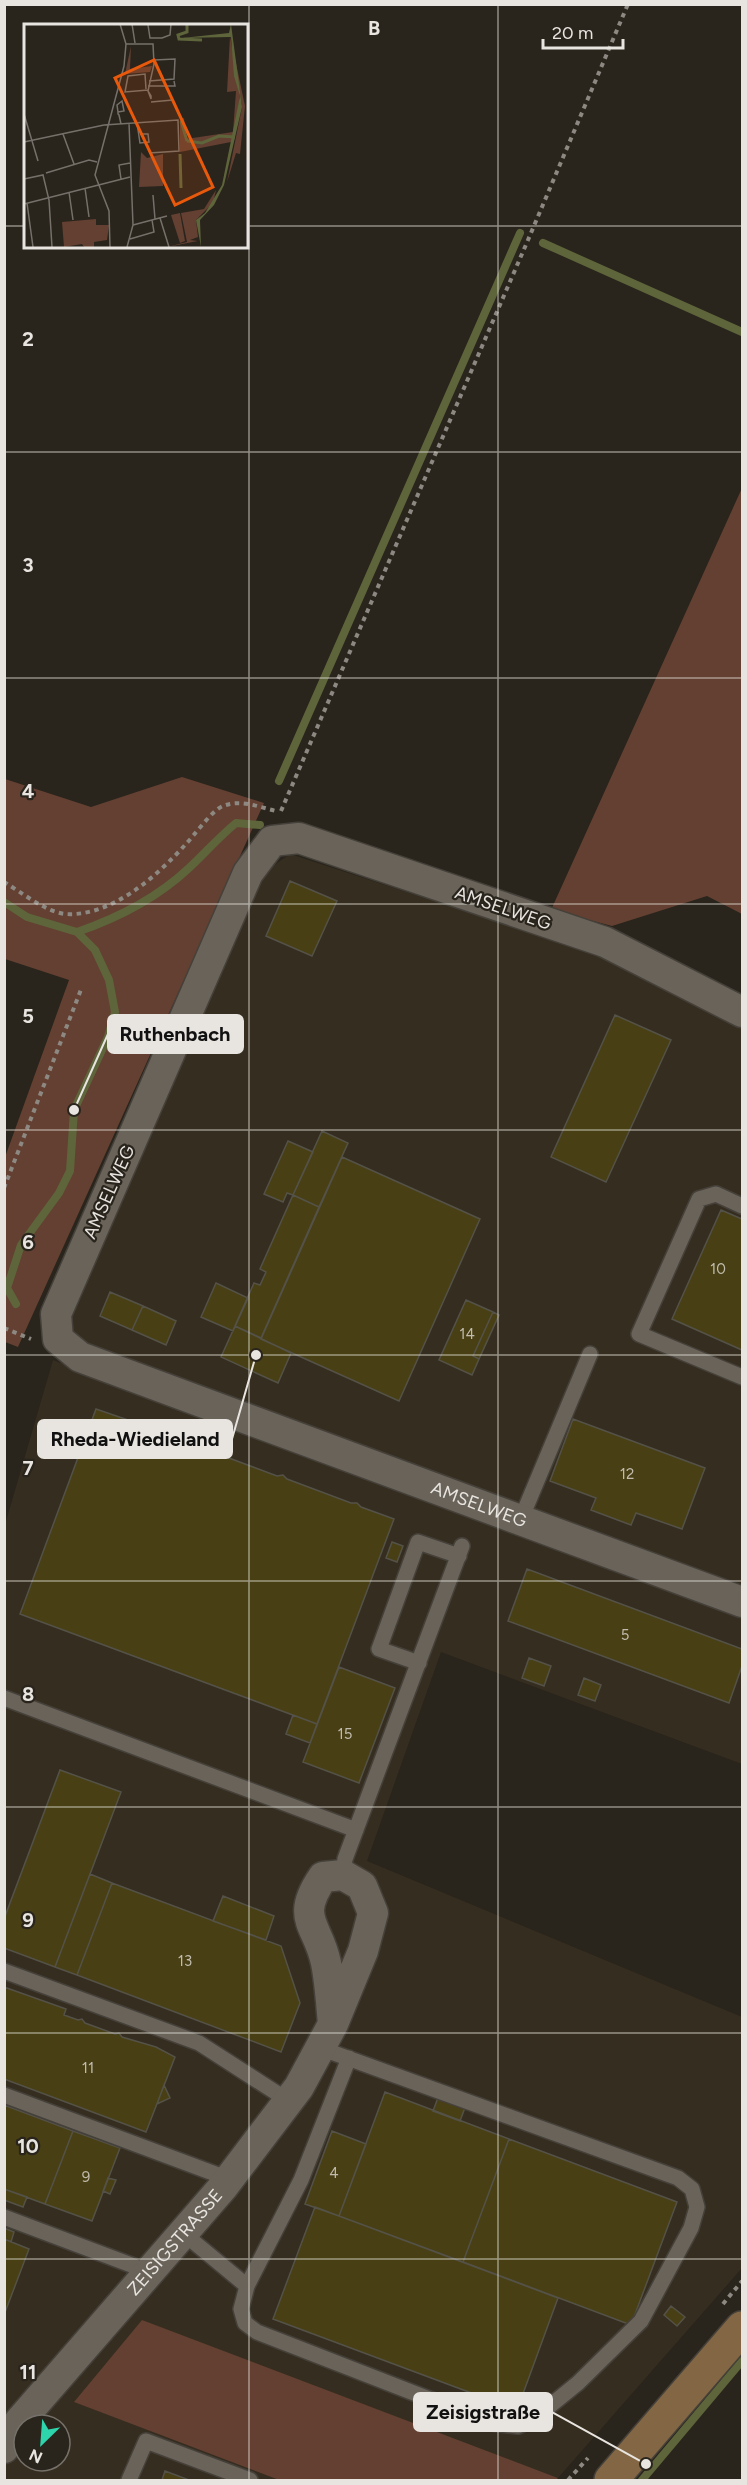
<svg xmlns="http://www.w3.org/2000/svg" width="747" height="2485" viewBox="0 0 747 2485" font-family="Figtree,sans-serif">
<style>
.built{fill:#352d1f;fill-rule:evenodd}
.green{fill:#634031}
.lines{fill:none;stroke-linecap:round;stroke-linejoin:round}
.stream{stroke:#5e653b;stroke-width:8}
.building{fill:#483f14;stroke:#545248;stroke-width:1.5}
.lane-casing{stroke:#45413a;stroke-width:18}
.street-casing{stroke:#45413a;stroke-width:33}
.secondary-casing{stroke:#45413a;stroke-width:36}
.path{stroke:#8d8982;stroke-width:4;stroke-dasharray:4.5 4.5;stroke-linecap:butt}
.lane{stroke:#69635a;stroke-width:15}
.street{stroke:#69635a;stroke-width:30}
.secondary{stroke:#836744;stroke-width:33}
.grid{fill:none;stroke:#e8e4df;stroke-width:1.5;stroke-opacity:0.55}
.labels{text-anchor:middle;stroke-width:4.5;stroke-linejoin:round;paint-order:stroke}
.number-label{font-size:15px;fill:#c0bbac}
.street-label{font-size:18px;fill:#e8e4df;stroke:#29241c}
.inset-river{fill:none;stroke:#5e653b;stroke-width:3}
.inset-road{fill:none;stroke:#75716a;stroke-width:1.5}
.view{fill:#e8590c;fill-opacity:0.15;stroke:#e8590c;stroke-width:3}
.inset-edge{fill:none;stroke:#e8e4df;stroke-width:3}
.grid-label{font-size:20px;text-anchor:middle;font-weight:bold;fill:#e8e4df;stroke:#29241c;stroke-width:4.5;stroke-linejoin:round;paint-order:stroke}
.leader{fill:none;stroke:#e8e4df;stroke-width:2}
.callout-dot{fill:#e8e4df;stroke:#29241c;stroke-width:2}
.callout{fill:#e8e4df;stroke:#e8e4df;stroke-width:2}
.callout-label{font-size:20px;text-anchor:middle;font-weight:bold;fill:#111}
</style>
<rect width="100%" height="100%" fill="#29241c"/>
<path class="built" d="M 290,854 L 597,954 L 742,1028 L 742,1588 L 83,1346 L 70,1332 L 67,1314 L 260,875 Z
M 53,1360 L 487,1524 L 742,1616 L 742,1764 L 441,1652 L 367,1861 L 742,2017 L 742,2268 L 558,2478 L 142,2321 L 75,2402 L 279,2480 L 5,2480 L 4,1528 ZM 24,2425 L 60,2425 L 60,2461 L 24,2461 Z"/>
<path class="green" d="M 742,488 L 742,914 L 707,896 L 612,926 L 551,910 Z
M 182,777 L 264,803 L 18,1347 L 5,1342 L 4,1160 L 69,980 L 5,959 L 5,779 L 91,807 Z
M 142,2320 L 558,2478 L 556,2480 L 279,2480 L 74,2402 Z"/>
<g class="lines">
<path class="stream" d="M 543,243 L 742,332
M 279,781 L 520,233
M 4,902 L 27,917 L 77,932 L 95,950 L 109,980 L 115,1012 L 108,1037 L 74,1110 L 70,1171 L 59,1193 L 21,1245 L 7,1288 L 16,1304
M 77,932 C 118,918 157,898 189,868 C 205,853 219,837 236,823 L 260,825
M 642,2480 L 742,2361"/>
</g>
<path class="building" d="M 290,881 L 337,901 L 312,956 L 266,936 Z
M 615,1015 L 671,1040 L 606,1182 L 551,1157 Z
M 322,1131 L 348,1143 L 319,1207 L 293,1195 Z
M 288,1141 L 313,1152 L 293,1195 L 287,1193 L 283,1202 L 264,1194 Z
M 342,1157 L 480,1219 L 399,1401 L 261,1339 Z
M 293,1195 L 319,1207 L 261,1338 L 235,1326 L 254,1283 L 260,1285 L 266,1272 L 260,1269 Z
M 721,1210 L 742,1219 L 742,1350 L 672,1319 Z
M 216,1283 L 248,1298 L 233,1331 L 201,1317 Z
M 110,1292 L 143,1306 L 132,1330 L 100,1316 Z
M 466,1300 L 493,1312 L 473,1356 L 479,1359 L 472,1375 L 439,1360 Z
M 143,1306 L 176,1321 L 166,1345 L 132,1330 Z
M 493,1312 L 499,1315 L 479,1359 L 473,1356 Z
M 235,1326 L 291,1353 L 278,1383 L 221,1357 Z
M 96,1409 L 128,1420 L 135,1420 L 139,1424 L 203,1448 L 209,1447 L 213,1452 L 277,1476 L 283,1475 L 287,1479 L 351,1503 L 357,1503 L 361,1507 L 394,1519 L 317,1724 L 20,1614 Z
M 573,1419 L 705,1468 L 682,1529 L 636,1513 L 631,1525 L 591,1510 L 596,1498 L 550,1481 Z
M 392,1542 L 403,1546 L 397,1562 L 386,1558 Z
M 527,1569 L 742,1649 L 742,1666 L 729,1703 L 508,1621 Z
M 529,1658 L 551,1666 L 544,1686 L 522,1678 Z
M 339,1667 L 395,1688 L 359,1783 L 303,1762 Z
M 584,1678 L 601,1685 L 595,1701 L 578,1695 Z
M 293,1715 L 317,1724 L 310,1743 L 286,1734 Z
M 60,1770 L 121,1792 L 55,1967 L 4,1948 L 4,1919 Z
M 90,1874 L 112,1883 L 77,1975 L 55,1967 Z
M 112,1883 L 281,1946 L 300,2003 L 281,2052 L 77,1975 Z
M 223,1896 L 274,1916 L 266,1940 L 213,1921 Z
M 4,1987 L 66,2009 L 64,2015 L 78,2020 L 82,2019 L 85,2023 L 115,2034 L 119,2033 L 122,2037 L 156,2047 L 175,2057 L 146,2132 L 4,2079 Z
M 164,2085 L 170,2098 L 157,2104 Z
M 385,2092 L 509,2139 L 463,2262 L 339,2216 Z
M 439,2095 L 466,2105 L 460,2121 L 433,2111 Z
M 4,2105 L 73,2131 L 45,2204 L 4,2189 Z
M 73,2131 L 120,2148 L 92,2221 L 45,2204 Z
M 332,2131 L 366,2144 L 339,2216 L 305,2204 Z
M 509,2139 L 677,2202 L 631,2325 L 463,2262 Z
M 108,2178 L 116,2180 L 110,2194 L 103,2191 Z
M 4,2189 L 27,2197 L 23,2207 L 4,2200 Z
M 315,2207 L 558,2298 L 517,2410 L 273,2319 Z
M 4,2228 L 14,2232 L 11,2242 L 4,2239 Z
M 4,2239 L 29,2249 L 4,2315 Z
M 671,2306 L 685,2317 L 677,2326 L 664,2315 Z
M 165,2471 L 189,2480 L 162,2480 Z"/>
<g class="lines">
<defs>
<path id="lane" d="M 742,1206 L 716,1194 L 699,1199 L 639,1334 L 742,1377
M 521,1519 L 590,1354
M 419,1663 L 379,1649 L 418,1542 L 459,1556
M 4,1698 L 356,1830
M 343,1875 L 345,1859 L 462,1546
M 4,1971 L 199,2043 L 289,2101
M 320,2048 L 678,2178 L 692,2189 L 697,2207 L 691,2228 L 641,2321 L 578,2383 L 535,2418 L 518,2426 L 491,2423 L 257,2332 L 245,2323 L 241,2309 L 247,2286 L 301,2180 L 349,2058
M 4,2095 L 229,2179
M 4,2217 L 134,2266 L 146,2275
M 183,2233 L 247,2286
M 129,2480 L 146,2441 L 250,2480"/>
<g id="street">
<path id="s1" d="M 742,1012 L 605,942 L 299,838 L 272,841 L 248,873 L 56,1314 L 58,1339 L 80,1357 L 742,1602"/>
<path id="s2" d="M 4,2448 L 19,2422 L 223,2187 L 299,2087 L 333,2024 L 363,1951 L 373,1913 L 362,1886 L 343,1875 L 323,1877 C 294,1919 318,1924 326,1963 C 330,1983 331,2004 333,2024"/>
</g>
<path id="secondary" d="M 611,2480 L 742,2328"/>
</defs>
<use href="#lane" class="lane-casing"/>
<use href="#street" class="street-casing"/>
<use href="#secondary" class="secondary-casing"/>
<path class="path" d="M 281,811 L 528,240 L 628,4
M 4,882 C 21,892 46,912 65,914 C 111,917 156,877 185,845 C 194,836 212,810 223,806 C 241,799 259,807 276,811
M 4,1188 L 82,987
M 4,1328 L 31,1339
M 723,2304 L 742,2281
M 568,2480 L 588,2458"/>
<use href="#lane" class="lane"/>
<use href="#street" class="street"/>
<use href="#secondary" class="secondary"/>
</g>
<path class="grid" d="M 249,4 L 249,2480M 498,4 L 498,2480M 4,226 L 26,226M 246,226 L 742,226M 4,452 L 742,452M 4,678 L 742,678M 4,904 L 742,904M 4,1130 L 742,1130M 4,1355 L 742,1355M 4,1581 L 742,1581M 4,1807 L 742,1807M 4,2033 L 742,2033M 4,2259 L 742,2259"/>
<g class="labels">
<g class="number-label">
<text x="718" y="1274">10</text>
<text x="467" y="1339">14</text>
<text x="627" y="1479">12</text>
<text x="625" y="1640">5</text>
<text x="345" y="1739">15</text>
<text x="185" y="1966">13</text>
<text x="88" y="2073">11</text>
<text x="334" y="2178">4</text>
<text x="86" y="2182">9</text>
</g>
<g class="street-label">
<text transform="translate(503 908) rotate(19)" y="6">AMSELWEG</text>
<text transform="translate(109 1192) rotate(-66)" y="6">AMSELWEG</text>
<text dy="6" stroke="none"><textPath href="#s1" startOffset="1504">AMSELWEG</textPath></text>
<text dy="6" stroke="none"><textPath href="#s2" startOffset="268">ZEISIGSTRASSE</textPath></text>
</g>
</g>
<g transform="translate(24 24)">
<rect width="224" height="224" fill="#29241c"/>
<path d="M 206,12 L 216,72 L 211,108 L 207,118 L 156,128 L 156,95 L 160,94 L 162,115 L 209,108 L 212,67 L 203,68 ZM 107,22 L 106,45 L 128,42 L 126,48 L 101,50 ZM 209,25 L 221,82 L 216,130 L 212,129 L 203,158 L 218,83 ZM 117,128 L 123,134 L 139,130 L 139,162 L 115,163 ZM 192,166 L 189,179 L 172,196 L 174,213 L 166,216 L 174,217 L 143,223 L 163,218 L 157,189 L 180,185 ZM 156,189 L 161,217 L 156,219 L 147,191 ZM 72,195 L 72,201 L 85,201 L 83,216 L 70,218 L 70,223 L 60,223 L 58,220 L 40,223 L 38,198 Z" fill="#634031"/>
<path d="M 207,0 L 218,83 L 200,161 L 190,181 L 176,196 L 177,223 L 172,196 L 181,189 L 198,161 L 216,72 L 210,52 L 207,13 L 158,14 L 205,9 Z" fill="#5e653b"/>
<path class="inset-river" d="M 163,0 L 163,8 L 154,11 L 155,15 L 178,16M 157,97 L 163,117M 163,117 L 178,119 L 195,112 L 211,113M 156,130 L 157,164"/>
<path class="inset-road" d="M 108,0 L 111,19M 124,1 L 126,14 L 138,14 L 146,11 L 147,0M 102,20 L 129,20 L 130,40 L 124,67 L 127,75 L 127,72 L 124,67M 125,57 L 150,55 L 151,35 L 130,36M 124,62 L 151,62 L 150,57M 122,65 L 121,50 L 104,52 L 101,68 L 124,66M 127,78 L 149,76M 94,88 L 100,87 L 98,77 L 93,81 L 94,88 L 94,90 L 95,91 L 97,100M 0,90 L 14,137M 113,99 L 116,119 L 125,118 L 124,110 L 116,110M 80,101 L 154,96 L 155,127 L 125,129M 39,110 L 50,140M 0,118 L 80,101M 22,149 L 65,136 L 73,138M 0,155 L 19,151 L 25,176 L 28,223M 97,155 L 95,141 L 106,139M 61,164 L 65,193M 45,168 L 49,196M 129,171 L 131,195M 3,179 L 9,223M 0,180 L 106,153M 136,194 L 145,223M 109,201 L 143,192M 106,215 L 130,208 L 128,196M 86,223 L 85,187 L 71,151 L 100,42 L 102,20 L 96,0M 103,223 L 109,201 L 105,99"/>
<path class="view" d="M 130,36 L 189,163 L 151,181 L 91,54 Z"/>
<rect width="224" height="224" class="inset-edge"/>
</g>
<g class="grid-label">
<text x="374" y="35">B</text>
<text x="28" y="346">2</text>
<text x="28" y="572">3</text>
<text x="28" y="798">4</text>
<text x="28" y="1023">5</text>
<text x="28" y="1249">6</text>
<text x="28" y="1475">7</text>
<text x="28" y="1701">8</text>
<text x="28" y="1927">9</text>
<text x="28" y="2153">10</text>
<text x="28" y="2379">11</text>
</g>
<path class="leader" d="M74 1110L108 1034M256 1355L232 1439M646 2464L552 2412"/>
<g class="callout-dot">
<circle cx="74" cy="1110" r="6"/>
<circle cx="256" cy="1355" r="6"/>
<circle cx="646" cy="2464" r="6"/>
</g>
<g class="callout">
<rect x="108" y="1015" width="135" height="38" rx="6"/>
<rect x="38" y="1420" width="194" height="38" rx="6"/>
<rect x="414" y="2393" width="138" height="38" rx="6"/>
</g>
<g class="callout-label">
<text x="175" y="1041">Ruthenbach</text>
<text x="135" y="1446">Rheda-Wiedieland</text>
<text x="483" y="2419">Zeisigstraße</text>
</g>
<rect width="747" height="2485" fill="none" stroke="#e8e4df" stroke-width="12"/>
<g transform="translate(42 2443) rotate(205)"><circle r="28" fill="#29241c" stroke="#75716a" stroke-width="1.5"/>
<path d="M0-4.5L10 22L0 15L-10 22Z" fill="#2ed4ab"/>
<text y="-9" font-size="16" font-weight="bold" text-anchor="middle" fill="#e8e4df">N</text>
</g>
<path d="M543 39v9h80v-9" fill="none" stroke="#e8e4df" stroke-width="3"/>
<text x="552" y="39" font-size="18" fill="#e8e4df" stroke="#29241c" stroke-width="4.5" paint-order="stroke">20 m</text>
</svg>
